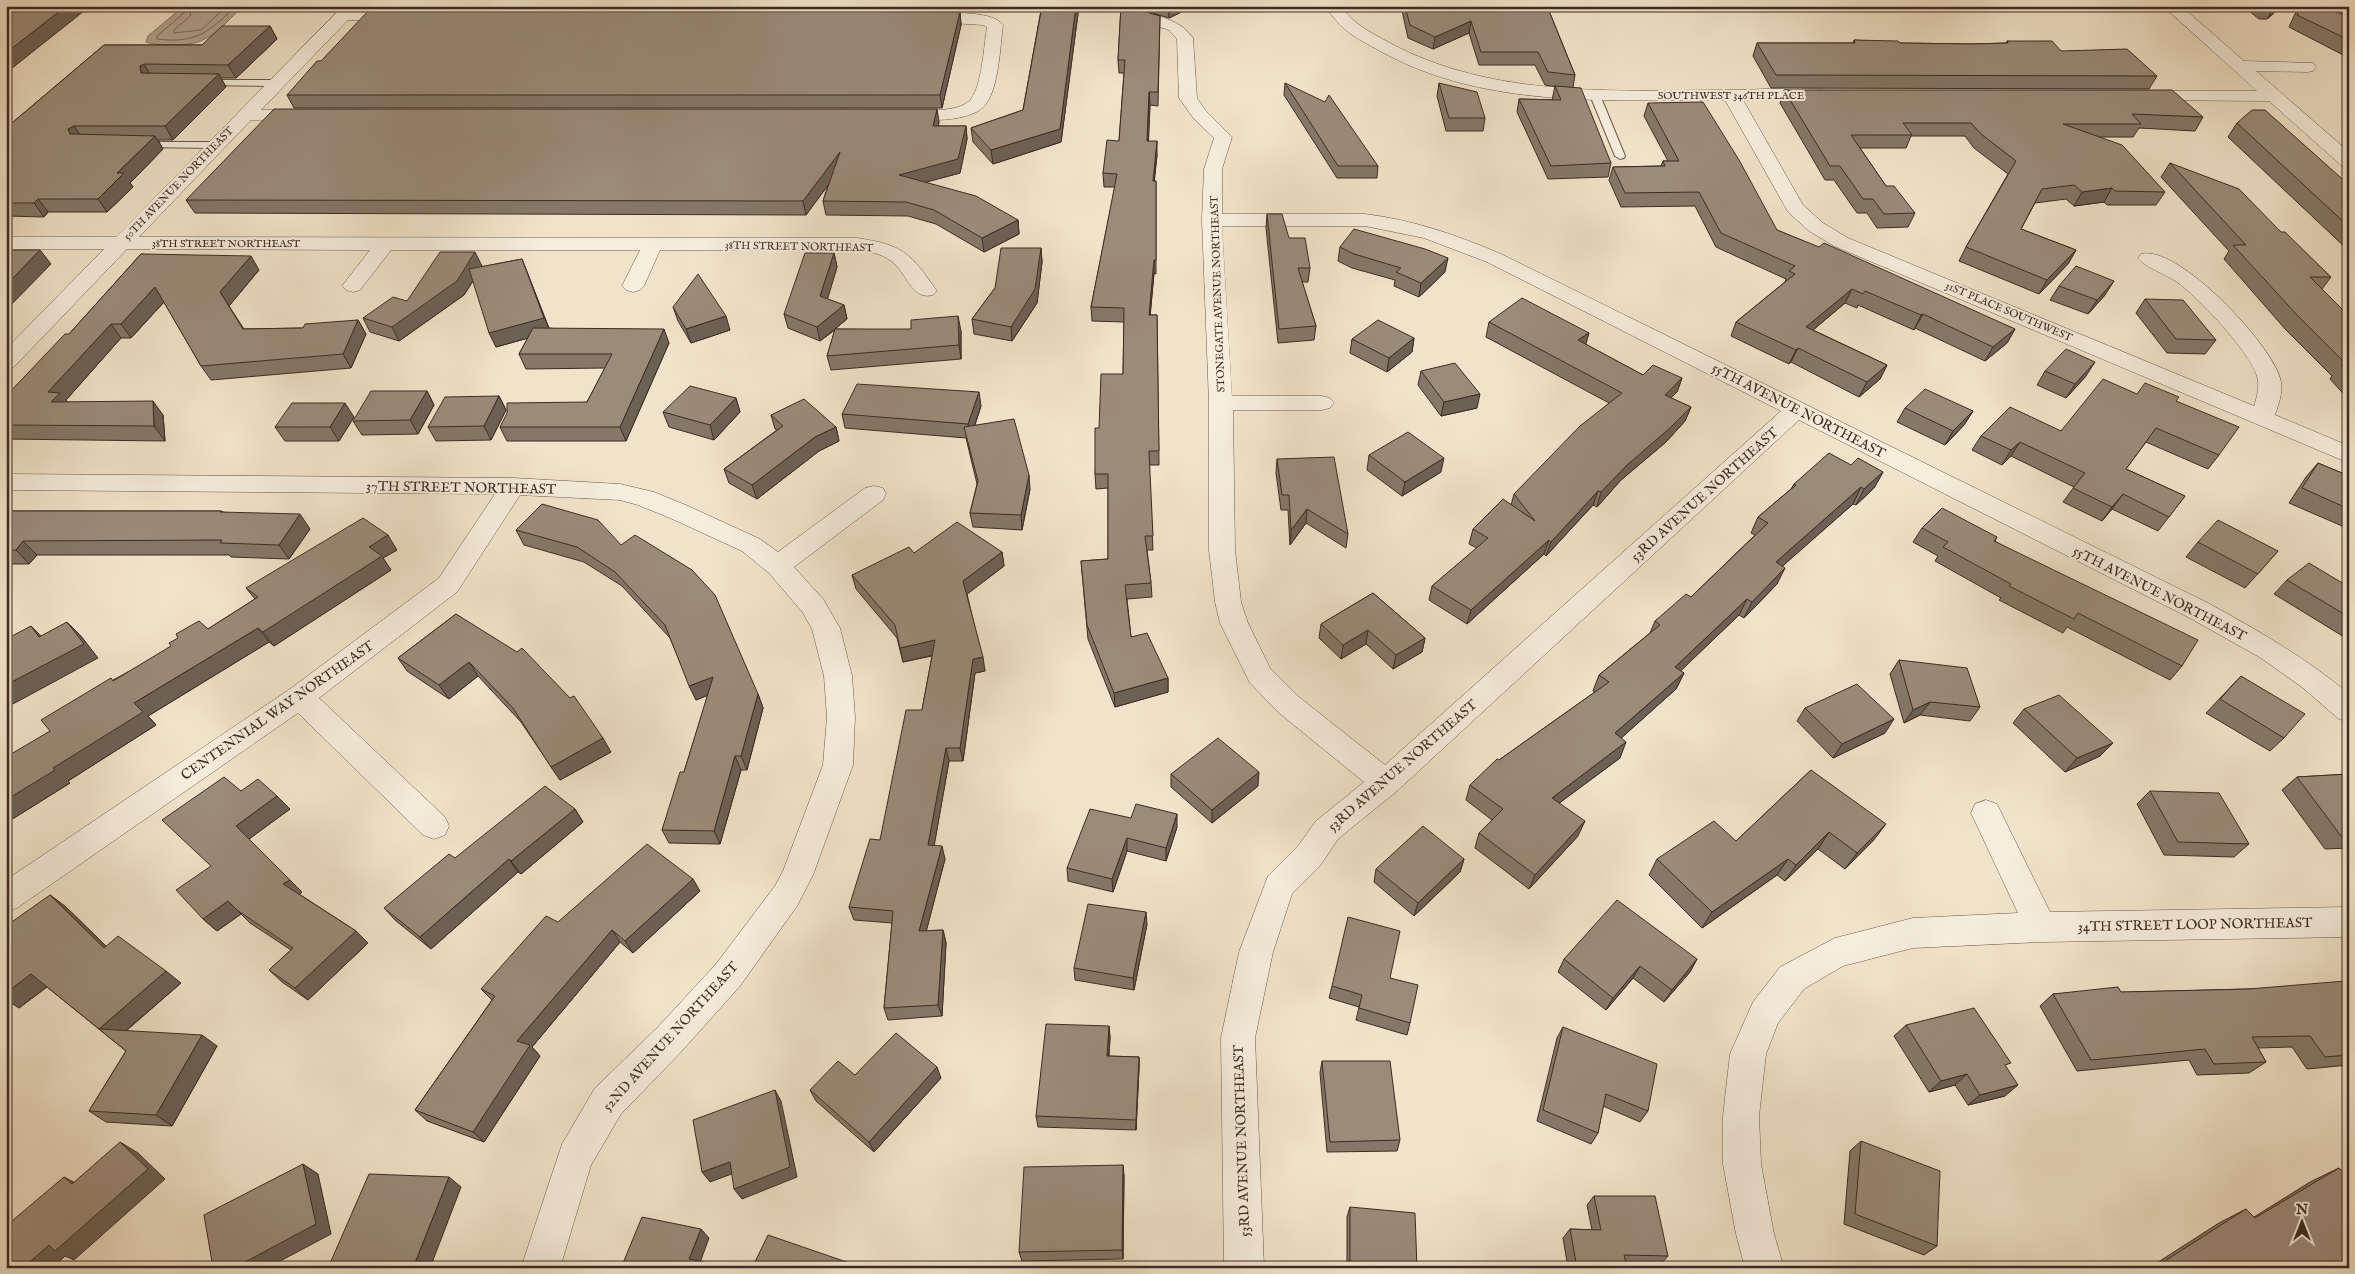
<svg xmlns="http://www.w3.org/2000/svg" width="2355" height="1274" viewBox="0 0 2355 1274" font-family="'IM FELL English',serif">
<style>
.water{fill:#b4a491;stroke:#847465}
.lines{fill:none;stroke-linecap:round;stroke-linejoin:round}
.shore{stroke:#78685a;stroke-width:1}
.lane-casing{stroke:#6a594c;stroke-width:2}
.street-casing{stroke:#6a594c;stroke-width:1}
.lane{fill:#f6eddc;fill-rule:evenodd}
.street{fill:#f6eddc;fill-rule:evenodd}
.wall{fill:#857868;stroke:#3d2b23}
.shaded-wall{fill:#6c6155;stroke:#3d2b23}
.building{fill:#9b8b79;stroke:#3d2b23}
.labels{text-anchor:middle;stroke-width:4;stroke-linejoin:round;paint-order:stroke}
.far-street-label{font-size:11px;fill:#3d2b23;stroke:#f6eddc}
.street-label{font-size:14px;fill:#3d2b23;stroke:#f6eddc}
</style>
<rect width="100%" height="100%" fill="#f1e3c9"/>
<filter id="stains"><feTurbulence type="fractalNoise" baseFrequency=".004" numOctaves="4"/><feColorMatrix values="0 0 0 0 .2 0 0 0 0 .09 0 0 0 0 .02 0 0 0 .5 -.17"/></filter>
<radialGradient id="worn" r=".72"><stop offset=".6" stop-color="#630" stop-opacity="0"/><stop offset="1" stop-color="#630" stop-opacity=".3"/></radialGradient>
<path class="water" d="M 184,6 L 243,6 C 219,29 209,46 173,45 C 164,45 155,45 146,42 L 148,36 Z"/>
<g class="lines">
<path class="shore" d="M 187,6 L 185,12 L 157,36 L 157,39 C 196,44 209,32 236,6
M 193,6 L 190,16 L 174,30 L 174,33 L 201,30 L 227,6"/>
<defs>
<path id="lane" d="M 204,80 L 276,80 L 281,83 L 276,86 L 201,85 L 201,81 Z
M 1595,92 L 1600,95 L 1625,156 L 1624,158 L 1620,159 L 1615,156 L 1590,95 Z
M 142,142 L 215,142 L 220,145 L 215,148 L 138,147 L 138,143 Z"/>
<path id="street" d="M 343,6 L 360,6 L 357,10 L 401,11 L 407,13 L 409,16 L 407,19 L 401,21 L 348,20 L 261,110 L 304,110 L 310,111 L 313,115 L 310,119 L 251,120 L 139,237 L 857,238 C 904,245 910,253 937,291 L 933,295 C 911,301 907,272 891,261 C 881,253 869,252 857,250 L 660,250 L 644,286 L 640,290 L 633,292 L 626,290 L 622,286 L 640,250 L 391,250 L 360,290 L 353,292 L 346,290 L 342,286 L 370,250 L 127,249 L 14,367 L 6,369 L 6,349 L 104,249 L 6,249 L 6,237 L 116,237 Z
M 1325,6 L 1341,6 C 1353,24 1370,32 1388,42 C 1495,100 1620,90 1737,90 C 1762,90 1803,85 1827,91 L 1830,95 L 1827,99 L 1821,100 L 1743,100 L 1803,205 L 1823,223 L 1848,238 L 2254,406 C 2257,397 2260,386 2257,376 C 2249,351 2199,298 2177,282 C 2167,275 2144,267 2138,258 L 2141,254 C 2178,244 2271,344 2280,378 C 2284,390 2279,403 2275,415 L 2349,446 L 2349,463 L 1834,246 L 1809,231 L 1788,212 L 1725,100 C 1610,100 1484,109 1380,51 C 1353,36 1343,32 1325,6 Z
M 2163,6 L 2181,6 L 2244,61 L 2313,63 L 2316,67 L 2313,71 L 2307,72 L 2256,71 L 2349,152 L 2349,168 L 2342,166 L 2269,101 L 2135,100 L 2132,96 L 2135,92 L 2141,91 L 2257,91 Z
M 1143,12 C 1163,17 1181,21 1193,38 L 1197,98 L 1206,111 L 1232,137 L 1222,169 L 1222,214 L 1365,214 C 1413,220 1457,235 1501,254 L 2208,603 C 2257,630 2305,657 2349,694 L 2349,722 L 2339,719 L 2303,688 L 2261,658 L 2188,617 L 1799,420 L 1397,791 L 1338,839 L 1320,866 L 1292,894 L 1273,952 L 1255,1038 L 1264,1268 L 1224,1268 L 1221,1038 L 1239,952 L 1268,876 L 1298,846 L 1316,821 L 1364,782 L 1279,713 L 1250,683 L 1220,623 L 1215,602 L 1209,550 L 1209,403 L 1202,220 L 1204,169 L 1214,138 L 1194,119 L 1179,98 L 1177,39 L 1169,30 L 1137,20 L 1135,17 L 1137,14 ZM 1222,226 L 1365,226 L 1424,238 L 1487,262 L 1781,411 L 1385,765 L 1299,697 L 1270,668 L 1248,623 L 1241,602 L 1235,550 L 1233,410 L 1322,410 L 1330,408 L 1334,403 L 1330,398 L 1322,396 L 1232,396 Z
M 924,13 C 943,14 992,9 1003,25 C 1000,48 999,86 986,104 C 972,124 921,120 900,120 L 894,119 L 891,115 L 894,111 L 900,110 C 917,110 960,114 971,99 C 982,85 984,45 987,27 L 983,25 L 918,21 L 916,18 L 918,15 Z
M 6,474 L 513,478 L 620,484 L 654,492 L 688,506 L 760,539 L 778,552 L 865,488 L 874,486 L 883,488 L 886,494 L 883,500 L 794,567 L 823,599 L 840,628 L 852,676 L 855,717 L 853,765 L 813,875 L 797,906 L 740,986 L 681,1052 L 621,1114 L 591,1165 L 560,1268 L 521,1268 L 562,1144 L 595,1088 L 657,1028 L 716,964 L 775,886 L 783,871 L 823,765 L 827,717 L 824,676 L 812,629 L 803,613 L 769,573 L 742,551 L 670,518 L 638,505 L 620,500 L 520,495 L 457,592 L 319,698 L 445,817 L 449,826 L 445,835 L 434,839 L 423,835 L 298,713 L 17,908 L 6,912 L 6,880 L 290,689 L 439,578 L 495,494 L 6,490 Z
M 1986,800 L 1997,804 L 2050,912 L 2349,907 L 2349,937 L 2041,942 L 1913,948 L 1843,966 L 1804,989 L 1778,1023 L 1766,1054 L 1759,1116 L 1761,1164 L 1774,1234 L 1784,1268 L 1745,1268 L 1736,1234 L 1723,1164 L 1723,1116 L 1730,1054 L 1753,1002 L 1780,967 L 1835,938 L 1913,918 L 2018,913 L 1971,813 L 1975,804 Z"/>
</defs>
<use href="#lane" class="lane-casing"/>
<use href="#street" class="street-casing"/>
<use href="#lane" class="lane"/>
<use href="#street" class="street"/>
</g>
<path class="wall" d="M 8,6 L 98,6 L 93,11 L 84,11 Z
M 387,6 L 966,6 L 965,11 L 388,8 Z
M 1034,6 L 1079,6 L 1061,142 L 993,164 L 973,142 L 971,128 L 1023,110 L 1041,10 Z
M 1121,6 L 1194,6 L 1169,18 L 1143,10 L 1142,11 L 1160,16 L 1158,106 L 1150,105 L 1148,141 L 1157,155 L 1154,181 L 1156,181 L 1156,274 L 1154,273 L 1150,315 L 1157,315 L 1159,465 L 1149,465 L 1153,550 L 1147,550 L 1151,583 L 1152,597 L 1127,599 L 1131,637 L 1168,678 L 1168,692 L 1115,707 L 1088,639 L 1081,561 L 1108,559 L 1108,488 L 1096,489 L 1095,474 L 1099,428 L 1123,374 L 1124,322 L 1092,321 L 1091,307 L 1115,187 L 1104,187 L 1103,173 L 1119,141 L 1124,73 L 1119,73 L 1118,60 Z
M 1401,6 L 1547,6 L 1575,75 L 1573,87 L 1611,163 L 1608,177 L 1548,179 L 1517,112 L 1519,99 L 1552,100 L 1555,86 L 1558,87 L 1545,85 L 1535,65 L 1479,65 L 1469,33 L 1433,49 L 1408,38 Z
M 2243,6 L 2282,6 L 2267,19 L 2259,19 Z
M 2300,6 L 2317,6 L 2349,16 L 2349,58 L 2289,27 L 2295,14 Z
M 960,12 L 961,25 L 942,108 L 294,108 L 287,95 Z
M 270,26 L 277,39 L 236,78 L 221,78 L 226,87 L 173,140 L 158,140 L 163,149 L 130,183 L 133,187 L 107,212 L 48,212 L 44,217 L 6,216 L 6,128 L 104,45 L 202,45 Z
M 1854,40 L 1900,43 L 1972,44 L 2006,43 L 2007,41 L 2061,51 L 2157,76 L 2149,89 L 1771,88 L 1753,56 L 1757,43 L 1853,43 Z
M 1285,83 L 1378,166 L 1377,178 L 1337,178 L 1284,95 Z
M 1439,83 L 1485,118 L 1483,131 L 1446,131 L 1437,96 Z
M 1784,90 L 2203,117 L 2195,131 L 2139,128 L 2133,137 L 2100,137 L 2165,192 L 2156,205 L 2107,205 L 2104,202 L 2074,206 L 2066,199 L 2035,203 L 2021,229 L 2076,250 L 2068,264 L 2039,294 L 1959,261 L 1966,247 L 2008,174 L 1974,148 L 1965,136 L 1911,136 L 1906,148 L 1860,148 L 1886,186 L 1915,213 L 1908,227 L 1877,228 L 1867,213 L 1857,213 L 1834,180 L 1825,180 L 1780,103 Z
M 1648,103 L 1777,230 L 2015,329 L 2007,343 L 1985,361 L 1915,328 L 1914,330 L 1858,305 L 1857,308 L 1845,303 L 1813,330 L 1887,365 L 1880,379 L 1859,397 L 1791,362 L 1789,364 L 1731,336 L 1736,322 L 1785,282 L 1786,279 L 1716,247 L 1695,206 L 1621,207 L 1609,180 L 1613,167 L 1661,166 L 1663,161 L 1668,161 L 1644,116 Z
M 939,122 L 938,126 L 966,126 L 967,139 L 960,173 L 925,182 L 1018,220 L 1019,234 L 984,252 L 936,224 L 908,216 L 826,215 L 823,201 L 828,185 L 806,215 L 195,213 L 186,200 Z
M 2237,123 L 2349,185 L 2349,251 L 2228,137 Z
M 2170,163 L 2281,232 L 2331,277 L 2322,289 L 2349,316 L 2349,400 L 2330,379 L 2332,376 L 2286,330 L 2224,259 L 2229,251 L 2161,177 Z
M 1267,214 L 1289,238 L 1310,268 L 1308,282 L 1302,282 L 1316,326 L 1314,340 L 1278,343 L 1266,228 Z
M 1340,247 L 1445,272 L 1419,297 L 1394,286 L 1395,280 L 1352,268 L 1338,261 Z
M 1041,248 L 1042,262 L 1037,303 L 1012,341 L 974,334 L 972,319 L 995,288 Z
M 834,253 L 837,267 L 827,299 L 844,305 L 847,319 L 835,329 L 961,331 L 961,359 L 831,370 L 827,356 L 835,330 L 820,341 L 788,328 L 784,314 Z
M 141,254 L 259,270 L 229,306 L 244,329 L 303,328 L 358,320 L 366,334 L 351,368 L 211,380 L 201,366 L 164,302 L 131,338 L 121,338 L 66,400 L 67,402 L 163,415 L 165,441 L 6,439 L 6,396 L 69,334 Z
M 522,259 L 549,328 L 669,343 L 626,441 L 507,441 L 500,427 L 587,402 L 605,368 L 526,369 L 519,354 L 528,338 L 496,347 L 473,281 L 464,295 L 399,341 L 370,332 L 363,318 L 407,301 L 482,266 L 481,267 Z
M 2059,286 L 2105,295 L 2088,314 L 2050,300 Z
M 2145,299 L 2216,340 L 2205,354 L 2167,353 L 2136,313 Z
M 673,307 L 730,330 L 691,343 L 678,321 Z
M 1489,322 L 1589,333 L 1585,344 L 1643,375 L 1682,378 L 1677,392 L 1671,398 L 1691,407 L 1685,421 L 1666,442 L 1621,480 L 1597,507 L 1593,505 L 1546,556 L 1544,554 L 1467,624 L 1429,600 L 1432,586 L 1477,548 L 1469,544 L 1473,529 L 1511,505 L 1514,494 L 1609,403 L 1486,337 Z
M 1414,338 L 1412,352 L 1387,372 L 1350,353 L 1352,339 Z
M 1421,371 L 1477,408 L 1441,416 L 1418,385 Z
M 2045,371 L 2086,376 L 2066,398 L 2037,385 Z
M 427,391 L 434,405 L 418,434 L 362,435 L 353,421 Z
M 499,396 L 506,410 L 491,440 L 436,441 L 428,427 Z
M 736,398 L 740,412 L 714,440 L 669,427 L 663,412 Z
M 2176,401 L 2219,455 L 2208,469 L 2146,442 L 2126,469 L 2185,496 L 2158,531 L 2112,509 L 2102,521 L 2063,502 L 2074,487 L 2011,456 L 2002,465 L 1972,450 L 1981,436 L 2061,431 Z
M 981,406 L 975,425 L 1030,489 L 1022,530 L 973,527 L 970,513 L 977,484 L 966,438 L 845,428 L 842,414 Z
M 1905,408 L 1973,411 L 1964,425 L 1945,445 L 1897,422 Z
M 771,415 L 836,427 L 839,441 L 819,451 L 757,499 L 729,483 L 724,469 L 777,430 L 775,429 Z
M 354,417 L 339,441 L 285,441 L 275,427 Z
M 1369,455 L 1441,472 L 1402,496 L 1367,470 Z
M 1277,459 L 1348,534 L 1346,548 L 1306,523 L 1290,545 L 1288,510 L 1281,510 L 1276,473 Z
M 2318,463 L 2349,476 L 2349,529 L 2289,503 L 2306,477 Z
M 1851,465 L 1883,472 L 1874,488 L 1856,505 L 1853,504 L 1782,566 L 1777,584 L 1744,618 L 1739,615 L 1680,671 L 1684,673 L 1676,689 L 1621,738 L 1620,758 L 1559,803 L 1578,836 L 1529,889 L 1475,848 L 1479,833 L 1492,820 L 1466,800 L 1470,785 L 1499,760 L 1595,692 L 1593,691 L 1599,675 L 1650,633 L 1655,621 L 1691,597 L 1755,535 L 1751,533 L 1758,517 L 1791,489 L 1794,484 Z
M 6,511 L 221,511 L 223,512 L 310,529 L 289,559 L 231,557 L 229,555 L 37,555 L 29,564 L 6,564 Z
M 1922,528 L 1997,537 L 1995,541 L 2182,666 L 2170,680 L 2067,627 L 2063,633 L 1999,600 L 2001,598 L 1935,561 L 1938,556 L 1913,542 Z
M 516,530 L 621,545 L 758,694 L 763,708 L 747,770 L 741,770 L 720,844 L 669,843 L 662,830 L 684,772 L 708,695 L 696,700 L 670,638 L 622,586 L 584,562 L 524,545 Z
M 2198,542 L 2278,551 L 2245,588 L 2186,557 Z
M 397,550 L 383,558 L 391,570 L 274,646 L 269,642 L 148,716 L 156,725 L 68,781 L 70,783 L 6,823 L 50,731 L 113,680 L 208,629 L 255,599 L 246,588 Z
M 1002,552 L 1004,566 L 967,594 L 985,671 L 975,673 L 963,761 L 949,761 L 934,845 L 945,859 L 926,931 L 943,930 L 946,943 L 942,1016 L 888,1020 L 884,1008 L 892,923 L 854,920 L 849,907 L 880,840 L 922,710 L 932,656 L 903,662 L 897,638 L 856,589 L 852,575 L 914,553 Z
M 2287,580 L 2349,587 L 2349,640 L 2274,594 Z
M 1373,593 L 1425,638 L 1422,652 L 1393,669 L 1366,644 L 1341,659 L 1319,638 L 1321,624 Z
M 456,614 L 611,752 L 560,780 L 521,722 L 478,676 L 449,699 L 407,671 L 398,658 Z
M 1899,660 L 1980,707 L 1970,721 L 1920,715 L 1904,723 L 1890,674 Z
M 2241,676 L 2284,738 L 2270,751 L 2206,713 Z
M 1805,708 L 1885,733 L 1833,758 L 1797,721 Z
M 2024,709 L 2100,756 L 2065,772 L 2013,723 Z
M 1811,770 L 1873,841 L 1845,869 L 1818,849 L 1785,881 L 1777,875 L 1702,928 L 1649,875 L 1657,859 L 1736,841 Z
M 1171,774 L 1258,786 L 1212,823 L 1171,787 Z
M 2349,774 L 2349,848 L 2325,849 L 2282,790 L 2297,777 Z
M 241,791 L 290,809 L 249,839 L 302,892 L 299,894 L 356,931 L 368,943 L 308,1000 L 282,982 L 269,970 L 291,950 L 250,923 L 241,914 L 217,931 L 203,919 Z
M 2150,791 L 2249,844 L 2234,857 L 2164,855 L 2137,804 Z
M 575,809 L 583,822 L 521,874 L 518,872 L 431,949 L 396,921 L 384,908 L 455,858 Z
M 1131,818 L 1177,827 L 1166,861 L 1127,851 L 1113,892 L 1068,881 L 1067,868 Z
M 1464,859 L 1460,872 L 1414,916 L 1374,882 L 1376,869 Z
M 700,891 L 633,953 L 620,942 L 532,1047 L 540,1056 L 484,1142 L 427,1121 L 415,1110 L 492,1000 L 481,989 L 558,922 Z
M 50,895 L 66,907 L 106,946 L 181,983 L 126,1031 L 217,1046 L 172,1126 L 106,1122 L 89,1111 L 126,1051 L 47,987 L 19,1008 Z
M 1147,924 L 1134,990 L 1075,980 L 1074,968 Z
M 1564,959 L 1697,959 L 1690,972 L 1664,1002 L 1633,978 L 1606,1010 L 1558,972 Z
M 1390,978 L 1410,1023 L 1407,1035 L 1356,1020 L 1359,1007 L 1329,998 L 1332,986 Z
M 2349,985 L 2349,1065 L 2307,1069 L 2292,1047 L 2258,1048 L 2266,1062 L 2249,1073 L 2197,1075 L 2189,1060 L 2077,1071 L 2040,1006 L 2053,994 L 2249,989 Z
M 1906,1025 L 2006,1067 L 2005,1096 L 1968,1105 L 1955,1085 L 1929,1092 L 1894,1036 Z
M 1109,1026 L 1110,1038 L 1109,1056 L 1139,1057 L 1139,1069 L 1136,1130 L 1038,1127 L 1036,1116 Z
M 1563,1027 L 1648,1111 L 1640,1122 L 1603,1106 L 1598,1133 L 1591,1144 L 1537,1121 L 1557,1038 Z
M 1322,1061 L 1400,1140 L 1397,1151 L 1327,1152 L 1320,1073 Z
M 855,1075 L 941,1078 L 874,1152 L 816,1101 L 810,1090 Z
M 1861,1141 L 1937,1246 L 1924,1255 L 1844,1224 L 1850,1151 Z
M 2339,1168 L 2349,1268 L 2149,1268 L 2219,1223 L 2246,1209 L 2254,1217 L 2310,1182 Z
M 1124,1175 L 1123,1259 L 1022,1261 L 1019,1252 Z
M 1594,1196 L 1668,1256 L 1660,1265 L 1626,1264 L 1627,1268 L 1568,1268 L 1563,1238 L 1570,1229 L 1592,1230 L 1587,1205 Z
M 1350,1207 L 1417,1268 L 1347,1268 L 1347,1217 Z"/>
<path class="shaded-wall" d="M 66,6 L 81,6 L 84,11 L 6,73 L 6,53 Z
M 90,6 L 98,6 L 93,11 Z
M 1076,6 L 1079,6 L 1061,142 L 993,164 L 991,150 L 1060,129 Z
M 1133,6 L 1143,6 L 1143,10 L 1136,12 Z
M 1168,6 L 1194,6 L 1169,18 Z
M 2275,6 L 2282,6 L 2267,19 Z
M 960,12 L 961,25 L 942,108 L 940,95 Z
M 1471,21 L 1469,33 L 1433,49 L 1435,37 Z
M 270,26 L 277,39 L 236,78 L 228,65 Z
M 144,64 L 152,77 L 141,73 L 140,66 Z
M 219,74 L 226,87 L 173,140 L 165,126 Z
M 1149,92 L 1150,105 L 1148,155 L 1147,141 Z
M 937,109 L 939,122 L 935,139 L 933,126 Z
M 74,126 L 83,139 L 70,134 L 68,129 Z
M 966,126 L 967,139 L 960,173 L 901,189 L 899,175 Z
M 155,136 L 163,149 L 130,183 L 133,187 L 107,212 L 98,199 L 117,173 Z
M 1157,141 L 1157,155 L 1153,195 L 1153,181 Z
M 840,152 L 843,165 L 806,215 L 803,201 Z
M 2112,188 L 2104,202 L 2074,206 L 2082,192 Z
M 38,199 L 48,212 L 44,217 L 34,203 Z
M 1018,220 L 1019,234 L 984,252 L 982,238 Z
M 1041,248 L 1042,262 L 1037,303 L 1012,341 L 1011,327 Z
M 40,250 L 51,264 L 6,310 L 6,285 Z
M 2076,250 L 2068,264 L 2039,294 L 2047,280 Z
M 475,252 L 482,266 L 464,295 L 399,341 L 392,327 Z
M 834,253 L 837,267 L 824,311 L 820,296 Z
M 251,256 L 259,270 L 229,306 L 220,292 Z
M 1448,258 L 1445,272 L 1419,297 L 1421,283 Z
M 522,259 L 550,332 L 496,347 L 489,333 Z
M 1154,260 L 1154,273 L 1149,329 L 1149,315 Z
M 2114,281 L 2105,295 L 2088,314 L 2097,300 Z
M 155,287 L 165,301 L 131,338 L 121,324 Z
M 1852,289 L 1845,303 L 1800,341 L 1806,327 Z
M 844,305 L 847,319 L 820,341 L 817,327 Z
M 1923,314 L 1915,328 L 1914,330 L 1921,315 Z
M 726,316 L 730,330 L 691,343 L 686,329 Z
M 958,316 L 961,331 L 961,359 L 959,345 Z
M 358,320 L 366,334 L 351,368 L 343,354 Z
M 111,324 L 121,338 L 66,400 L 71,407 L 51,402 L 48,392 Z
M 664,329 L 669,343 L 626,441 L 620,427 Z
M 2015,329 L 2007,343 L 1985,361 L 1993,347 Z
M 1589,333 L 1585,347 L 1578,340 Z
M 1414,338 L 1412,352 L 1387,372 L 1389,358 Z
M 1798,348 L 1791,362 L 1789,364 L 1796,350 Z
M 2095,362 L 2086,376 L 2066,398 L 2075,384 Z
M 1887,365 L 1880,379 L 1859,397 L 1867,382 Z
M 1682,378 L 1677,392 L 1660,409 L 1665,395 Z
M 427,391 L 434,405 L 418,434 L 410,420 Z
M 979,392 L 981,406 L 970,439 L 968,424 Z
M 1480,394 L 1477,408 L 1441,416 L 1444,402 Z
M 499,396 L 506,410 L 491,440 L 484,426 Z
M 736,398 L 740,412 L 714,440 L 710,425 Z
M 153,401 L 163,415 L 165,441 L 154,426 Z
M 345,403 L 354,417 L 339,441 L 330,427 Z
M 1691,407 L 1685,421 L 1666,442 L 1621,480 L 1597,507 L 1601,492 L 1626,466 Z
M 1973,411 L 1964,425 L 1945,445 L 1953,431 Z
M 836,427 L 839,441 L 819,451 L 757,499 L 752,485 L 815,437 Z
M 2020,442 L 2011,456 L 2002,465 L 2011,450 Z
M 1444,458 L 1441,472 L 1402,496 L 1405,482 Z
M 1883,472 L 1874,488 L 1856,505 L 1864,489 Z
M 1029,475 L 1030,489 L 1022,530 L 1021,515 Z
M 1861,487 L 1853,504 L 1768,579 L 1776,562 Z
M 1598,491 L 1593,505 L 1546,556 L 1551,542 Z
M 2123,494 L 2112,509 L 2102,521 L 2112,507 Z
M 1307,509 L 1306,523 L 1290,545 L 1291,530 Z
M 300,514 L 310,529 L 289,559 L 279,545 Z
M 388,535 L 397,550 L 383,558 L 391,570 L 274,646 L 263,632 L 369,547 Z
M 1549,540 L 1544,554 L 1467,624 L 1471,610 Z
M 23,541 L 37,555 L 29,564 L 16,550 Z
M 1002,552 L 1004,566 L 966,595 L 963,581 Z
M 1785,568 L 1777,584 L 1744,618 L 1752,602 Z
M 1747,599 L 1739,615 L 1668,683 L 1675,667 Z
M 67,622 L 81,636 L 98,658 L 13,704 L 6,697 L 6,685 Z
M 31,626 L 45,640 L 39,637 Z
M 258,628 L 269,642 L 148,716 L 156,725 L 68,781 L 70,783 L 6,823 L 6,800 L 53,768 L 134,703 Z
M 1368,630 L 1366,644 L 1341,659 L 1343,645 Z
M 1425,638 L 1422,652 L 1393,669 L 1396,655 Z
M 935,640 L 938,654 L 903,662 L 900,648 Z
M 983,657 L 985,671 L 975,673 L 963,761 L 960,748 L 973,659 Z
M 469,662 L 478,676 L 449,699 L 439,685 Z
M 1684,673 L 1676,689 L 1609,749 L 1615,733 Z
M 713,677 L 719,691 L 696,700 L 689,686 Z
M 1168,678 L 1168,692 L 1115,707 L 1114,693 Z
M 758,694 L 763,708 L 747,770 L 741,756 Z
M 1930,702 L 1920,715 L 1904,723 L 1913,710 Z
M 1894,719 L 1885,733 L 1833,758 L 1842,744 Z
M 603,738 L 611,752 L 560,780 L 551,767 Z
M 1626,742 L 1620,758 L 1546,813 L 1552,798 Z
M 2113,743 L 2100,756 L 2065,772 L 2077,758 Z
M 946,748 L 949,761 L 932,858 L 928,845 Z
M 735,756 L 741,770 L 720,844 L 714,831 Z
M 1259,772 L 1258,786 L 1212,823 L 1212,810 Z
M 277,796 L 290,809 L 249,839 L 236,826 Z
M 575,809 L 583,822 L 521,874 L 511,861 Z
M 1177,814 L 1177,827 L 1166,861 L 1166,848 Z
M 1585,821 L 1578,836 L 1529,889 L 1535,875 Z
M 1886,824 L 1873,841 L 1845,869 L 1857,853 Z
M 1829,832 L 1818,849 L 1785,881 L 1796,865 Z
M 1127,838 L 1127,851 L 1113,892 L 1112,879 Z
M 942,846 L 945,859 L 923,944 L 919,931 Z
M 509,859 L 518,872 L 431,949 L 420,937 Z
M 1464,859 L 1460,872 L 1414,916 L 1418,903 Z
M 1788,859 L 1777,875 L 1702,928 L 1712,912 Z
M 693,879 L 700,891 L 633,953 L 625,941 Z
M 290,880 L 302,892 L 296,897 L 283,884 Z
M 50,895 L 66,907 L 120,960 L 104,948 Z
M 228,901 L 241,914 L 217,931 L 203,919 Z
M 1146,912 L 1147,924 L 1134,990 L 1133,978 Z
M 612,930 L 620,942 L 532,1047 L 540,1056 L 484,1142 L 473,1132 L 517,1041 Z
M 943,930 L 946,943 L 942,1016 L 938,1005 Z
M 356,931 L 368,943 L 308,1000 L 295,988 Z
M 1697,959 L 1690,972 L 1664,1002 L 1672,990 Z
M 1640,966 L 1633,978 L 1606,1010 L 1613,998 Z
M 166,971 L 181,983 L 115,1040 L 99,1029 Z
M 31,974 L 48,986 L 19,1008 L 6,1000 L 6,993 Z
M 1109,1026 L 1110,1038 L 1108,1067 L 1107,1056 Z
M 202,1035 L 217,1046 L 172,1126 L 156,1115 Z
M 1139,1057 L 1139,1069 L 1136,1130 L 1136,1120 Z
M 937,1067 L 941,1078 L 874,1152 L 869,1142 Z
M 1967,1074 L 1955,1085 L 1929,1092 L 1941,1081 Z
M 2018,1085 L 2005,1096 L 1968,1105 L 1980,1095 Z
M 775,1090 L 781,1101 L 797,1177 L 742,1199 L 734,1189 Z
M 120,1142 L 138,1153 L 165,1179 L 74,1260 L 65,1256 L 53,1268 L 23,1268 L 49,1245 Z
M 730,1162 L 737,1172 L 710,1182 L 702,1172 Z
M 303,1164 L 318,1174 L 331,1234 L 267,1268 L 234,1268 Z
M 1123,1165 L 1124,1175 L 1123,1259 L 1122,1250 Z
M 64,1177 L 83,1187 L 72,1184 Z
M 449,1177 L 461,1187 L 430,1268 L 413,1268 Z
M 701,1229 L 709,1238 L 698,1268 L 689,1259 Z"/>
<path class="building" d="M 8,6 L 66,6 L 6,53 L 6,8 Z
M 1042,6 L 1076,6 L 1060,129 L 991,150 L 971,128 L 1023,110 Z
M 1121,6 L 1135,6 L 1136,9 L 1160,16 L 1158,92 L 1149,92 L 1147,141 L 1157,141 L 1153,181 L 1156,181 L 1156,260 L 1154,260 L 1149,315 L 1157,315 L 1159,451 L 1149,451 L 1153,536 L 1145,536 L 1151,583 L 1125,585 L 1131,637 L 1147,633 L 1168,678 L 1114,693 L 1087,625 L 1081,561 L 1108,559 L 1108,474 L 1095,474 L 1095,428 L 1099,428 L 1101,374 L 1123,374 L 1124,308 L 1091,307 L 1117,174 L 1103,173 L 1107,140 L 1119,141 L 1125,60 L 1118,60 Z
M 1405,6 L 1547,6 L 1575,75 L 1548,72 L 1538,52 L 1481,52 L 1471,21 L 1435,37 L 1410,25 Z
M 2301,6 L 2317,6 L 2349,16 L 2349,40 L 2297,15 Z
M 370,9 L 960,12 L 940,95 L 287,95 L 317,61 L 321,61 Z
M 222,26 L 270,26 L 228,65 L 144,64 L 140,66 L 141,73 L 219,74 L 165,126 L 74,126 L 68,129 L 70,134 L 155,136 L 117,173 L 124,173 L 98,199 L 38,199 L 34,203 L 6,203 L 6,128 L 104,45 L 202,45 Z
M 1854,40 L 1898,41 L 1900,43 L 1972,44 L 2008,43 L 2007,41 L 2052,41 L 2061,51 L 2127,49 L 2157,76 L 1776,75 L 1757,43 L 1855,43 Z
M 1285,83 L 1325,102 L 1329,95 L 1378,166 L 1338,166 Z
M 1439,83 L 1477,92 L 1485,118 L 1449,118 Z
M 1555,86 L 1581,88 L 1611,163 L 1551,166 L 1519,99 L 1561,100 Z
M 1784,90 L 2172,90 L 2203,117 L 2132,114 L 2141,124 L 2063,124 L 2122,145 L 2165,192 L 2115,191 L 2112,188 L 2082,192 L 2074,185 L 2042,189 L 2021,229 L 2076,250 L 2047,280 L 1966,247 L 2016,161 L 1981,134 L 1971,123 L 1903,123 L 1912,135 L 1851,135 L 1886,186 L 1894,186 L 1915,213 L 1884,214 L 1873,199 L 1863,199 L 1840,166 L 1830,166 Z
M 1703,102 L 1739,160 L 1777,230 L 1819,247 L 1824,243 L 2015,329 L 1993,347 L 1923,314 L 1921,315 L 1865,291 L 1863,294 L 1852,289 L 1806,327 L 1887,365 L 1867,382 L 1798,348 L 1796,350 L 1736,322 L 1795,274 L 1789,271 L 1795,266 L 1721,233 L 1699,192 L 1625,193 L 1613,167 L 1665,166 L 1663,161 L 1679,161 L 1648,103 Z
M 274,109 L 937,109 L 933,126 L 966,126 L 958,159 L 899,175 L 976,196 L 1018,220 L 982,238 L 934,210 L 906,202 L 823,201 L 840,152 L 803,201 L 186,200 Z
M 2252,110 L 2265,110 L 2349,185 L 2349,227 L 2237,123 Z
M 2170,163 L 2239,189 L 2281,232 L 2285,232 L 2331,277 L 2310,277 L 2349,316 L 2349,373 L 2341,365 L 2347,365 L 2297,315 L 2233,245 L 2246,245 Z
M 1267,214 L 1282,214 L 1289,238 L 1305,238 L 1310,268 L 1298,268 L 1316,326 L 1279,329 Z
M 1354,229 L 1425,249 L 1448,258 L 1421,283 L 1396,272 L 1401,268 L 1354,254 L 1340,247 Z
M 1001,248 L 1041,248 L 1035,289 L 1011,327 L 972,319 L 995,288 Z
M 6,250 L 40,250 L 6,285 Z
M 440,252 L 475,252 L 457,281 L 392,327 L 363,318 L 393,297 L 407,301 Z
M 805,253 L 834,253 L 820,296 L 844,305 L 817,327 L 784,314 Z
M 141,254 L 251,256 L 220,292 L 243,329 L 303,328 L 305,324 L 358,320 L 343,354 L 201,366 L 155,287 L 121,324 L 111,324 L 48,392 L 60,393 L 51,402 L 153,401 L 154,426 L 6,425 L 6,396 L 65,334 L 69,334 Z
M 522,259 L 544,318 L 489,333 L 469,269 Z
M 2076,266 L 2114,281 L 2097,300 L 2059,286 Z
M 698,274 L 726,316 L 686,329 L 673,307 Z
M 1522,298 L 1589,333 L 1578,340 L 1643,375 L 1653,365 L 1682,378 L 1665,395 L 1691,407 L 1671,427 L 1626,466 L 1601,492 L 1598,491 L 1551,542 L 1549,540 L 1471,610 L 1432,586 L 1488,538 L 1473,529 L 1503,499 L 1535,521 L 1514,494 L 1580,426 L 1622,393 L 1489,322 Z
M 2145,299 L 2183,300 L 2216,340 L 2176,339 Z
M 958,316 L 959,345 L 827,356 L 835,329 L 911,329 L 911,320 Z
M 1378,320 L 1414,338 L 1389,358 L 1352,339 Z
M 533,328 L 664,329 L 620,427 L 500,427 L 507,413 L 507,403 L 587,402 L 612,354 L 519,354 Z
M 2066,349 L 2095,362 L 2075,384 L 2045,371 Z
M 1455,363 L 1480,394 L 1444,402 L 1421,371 Z
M 2103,379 L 2137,394 L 2145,383 L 2179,397 L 2176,401 L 2239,427 L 2219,455 L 2156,428 L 2126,469 L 2185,496 L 2169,517 L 2123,494 L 2112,507 L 2073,488 L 2085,473 L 2020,442 L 2011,450 L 1981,436 L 2010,407 L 2061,431 Z
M 857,384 L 979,392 L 968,424 L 842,414 Z
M 690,386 L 736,398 L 710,425 L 663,412 Z
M 1925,389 L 1973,411 L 1953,431 L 1905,408 Z
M 371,391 L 427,391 L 410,420 L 353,421 Z
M 499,396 L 484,426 L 428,427 L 445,397 Z
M 804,399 L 836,427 L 815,437 L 752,485 L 724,469 L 783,426 L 771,415 Z
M 292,403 L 345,403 L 330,427 L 275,427 Z
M 1014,419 L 1029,475 L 1021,515 L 970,513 L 978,481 L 964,427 Z
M 1408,432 L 1444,458 L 1405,482 L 1369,455 Z
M 1829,453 L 1851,465 L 1858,458 L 1883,472 L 1864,489 L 1861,487 L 1776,562 L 1785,568 L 1752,602 L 1747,599 L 1675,667 L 1684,673 L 1615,733 L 1626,742 L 1552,798 L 1585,821 L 1535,875 L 1479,833 L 1503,809 L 1470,785 L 1497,759 L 1499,760 L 1609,682 L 1599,675 L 1660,625 L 1655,621 L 1686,594 L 1691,597 L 1768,523 L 1758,517 L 1796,485 L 1794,484 Z
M 1334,457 L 1348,534 L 1307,509 L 1291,530 L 1289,495 L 1282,495 L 1277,459 Z
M 2318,463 L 2349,476 L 2349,509 L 2302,488 Z
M 542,504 L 598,520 L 621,545 L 635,535 L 692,570 L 715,595 L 758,694 L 741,756 L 735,756 L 714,831 L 662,830 L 680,772 L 684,772 L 713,677 L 689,686 L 665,625 L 615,572 L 577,547 L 516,530 Z
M 1942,508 L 1997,537 L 1994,541 L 2198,640 L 2182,666 L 2078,613 L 2074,619 L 2009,586 L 2011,584 L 1943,547 L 1948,542 L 1922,528 Z
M 6,511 L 221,511 L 220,512 L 300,514 L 279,545 L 220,543 L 222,540 L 23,541 L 16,550 L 6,550 Z
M 363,518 L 388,535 L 369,547 L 382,556 L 263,632 L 258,628 L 134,703 L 143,712 L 53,768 L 55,770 L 6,800 L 6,757 L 50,731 L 41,720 L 111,678 L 113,681 L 171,646 L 169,643 L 178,638 L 176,634 L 199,621 L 208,629 L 258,597 L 246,588 Z
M 2218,520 L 2278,551 L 2258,574 L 2198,542 Z
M 957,522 L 1002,552 L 963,581 L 983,657 L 973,659 L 960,748 L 946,748 L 928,845 L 942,846 L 919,931 L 943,930 L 938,1005 L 884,1008 L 893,911 L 849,907 L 870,839 L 880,840 L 906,710 L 922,710 L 935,640 L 900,648 L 895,625 L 852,575 L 909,547 L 914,553 Z
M 2309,563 L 2349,587 L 2349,617 L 2287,580 Z
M 1373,593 L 1425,638 L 1396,655 L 1368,630 L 1343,645 L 1321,624 Z
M 456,614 L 517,652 L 522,648 L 570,698 L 574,696 L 603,738 L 551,767 L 513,708 L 469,662 L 439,685 L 398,658 Z
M 67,622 L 84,644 L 6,685 L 6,632 L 12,636 L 31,626 L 39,637 Z
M 1899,660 L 1967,668 L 1980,707 L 1930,702 L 1913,710 Z
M 2241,676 L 2305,714 L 2284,738 L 2220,699 Z
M 1857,684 L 1894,719 L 1842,744 L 1805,708 Z
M 2059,695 L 2113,743 L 2077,758 L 2024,709 Z
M 1218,738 L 1259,772 L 1212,810 L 1171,774 Z
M 1811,770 L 1886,824 L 1857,853 L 1829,832 L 1796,865 L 1788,859 L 1712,912 L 1657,859 L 1714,821 L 1736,841 Z
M 2349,774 L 2349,836 L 2341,836 L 2297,777 Z
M 224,777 L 241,791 L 258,779 L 277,796 L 236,826 L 290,880 L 283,884 L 356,931 L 295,988 L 269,970 L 293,948 L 237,910 L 228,901 L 203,919 L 176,890 L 211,866 L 162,820 Z
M 545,786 L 575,809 L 511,861 L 509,859 L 420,937 L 384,908 L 449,854 L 455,858 Z
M 2150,791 L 2219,793 L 2249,844 L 2178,842 Z
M 1136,804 L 1177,814 L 1166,848 L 1127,838 L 1112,879 L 1067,868 L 1090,809 L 1131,818 Z
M 1423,826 L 1464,859 L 1418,903 L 1376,869 Z
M 647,844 L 693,879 L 625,941 L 612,930 L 517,1041 L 530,1045 L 473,1132 L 415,1110 L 495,996 L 481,989 L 546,916 L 558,922 Z
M 50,895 L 104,948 L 118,936 L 166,971 L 99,1029 L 31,974 L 6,993 L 6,926 Z
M 1617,900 L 1697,959 L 1672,990 L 1640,966 L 1613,998 L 1564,959 Z
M 1088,904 L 1146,912 L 1133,978 L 1074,968 Z
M 1348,917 L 1400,931 L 1390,978 L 1418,985 L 1410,1023 L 1359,1008 L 1362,995 L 1332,986 Z
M 2345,981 L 2349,985 L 2349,1055 L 2325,1057 L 2310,1036 L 2252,1037 L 2266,1062 L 2214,1064 L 2205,1049 L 2091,1060 L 2053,994 L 2118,987 L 2121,992 L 2249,989 Z
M 1974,1008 L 2011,1063 L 2005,1065 L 2018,1085 L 1980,1095 L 1967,1074 L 1941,1081 L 1906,1025 Z
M 1046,1024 L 1109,1026 L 1107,1056 L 1139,1057 L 1136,1120 L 1036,1116 Z
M 1563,1027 L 1657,1064 L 1648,1111 L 1606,1094 L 1598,1133 L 1543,1110 Z
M 99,1029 L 202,1035 L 156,1115 L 89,1111 L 126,1051 Z
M 896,1033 L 937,1067 L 869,1142 L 810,1090 L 838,1061 L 855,1075 Z
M 1322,1061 L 1390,1061 L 1400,1140 L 1330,1142 Z
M 775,1090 L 790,1167 L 734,1189 L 730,1162 L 702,1172 L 693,1120 Z
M 1861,1141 L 1940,1171 L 1937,1246 L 1855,1214 Z
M 120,1142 L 148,1169 L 55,1251 L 49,1245 L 23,1268 L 6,1268 L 6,1226 L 64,1177 L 72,1184 Z
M 303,1164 L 316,1224 L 234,1268 L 213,1268 L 204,1215 Z
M 1123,1165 L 1122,1250 L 1019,1252 L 1024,1167 Z
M 2339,1168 L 2349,1178 L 2349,1268 L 2154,1268 L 2246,1209 L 2255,1218 Z
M 369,1174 L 449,1177 L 413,1268 L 328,1268 Z
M 1594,1196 L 1655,1196 L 1668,1256 L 1624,1255 L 1627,1268 L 1577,1268 L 1570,1229 L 1601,1230 Z
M 1350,1207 L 1415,1213 L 1417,1268 L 1350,1268 Z
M 642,1217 L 701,1229 L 689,1259 L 734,1268 L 621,1268 Z
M 768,1235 L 861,1267 L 752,1268 Z"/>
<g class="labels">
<g class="far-street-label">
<text x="1731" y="99">SOUTHWEST 346TH PLACE</text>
<text transform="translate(178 183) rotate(-46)" y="4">50TH AVENUE NORTHEAST</text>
<text x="226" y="247">38TH STREET NORTHEAST</text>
<text transform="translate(799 246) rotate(1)" y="4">38TH STREET NORTHEAST</text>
<text transform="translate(1217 294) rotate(-92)" y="4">STONEGATE AVENUE NORTHEAST</text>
<text transform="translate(2009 311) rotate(23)" y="4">31ST PLACE SOUTHWEST</text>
</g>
<g class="street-label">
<text transform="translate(1799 410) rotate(27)" y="5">55TH AVENUE NORTHEAST</text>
<text transform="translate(461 487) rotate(1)" y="5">37TH STREET NORTHEAST</text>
<text transform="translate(1704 494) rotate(-42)" y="5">53RD AVENUE NORTHEAST</text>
<text transform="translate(2160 593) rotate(27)" y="5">55TH AVENUE NORTHEAST</text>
<text transform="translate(277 710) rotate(-35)" y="5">CENTENNIAL WAY NORTHEAST</text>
<text transform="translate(1402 765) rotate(-41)" y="5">53RD AVENUE NORTHEAST</text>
<text transform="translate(2195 924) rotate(-1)" y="5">34TH STREET LOOP NORTHEAST</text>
<text transform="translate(670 1036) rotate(-48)" y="5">52ND AVENUE NORTHEAST</text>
<text transform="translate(1241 1141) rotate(-92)" y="5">53RD AVENUE NORTHEAST</text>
</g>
</g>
<rect width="2355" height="1274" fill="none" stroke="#f1e3c9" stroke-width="25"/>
<rect x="8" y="8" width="2340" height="1259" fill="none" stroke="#3d2b23" stroke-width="2.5"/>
<rect x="12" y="12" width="2330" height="1249" fill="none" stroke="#3d2b23"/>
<g transform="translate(2302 1222)" stroke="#f6eddc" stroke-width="4" paint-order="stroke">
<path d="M0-4L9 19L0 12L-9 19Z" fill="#3d2b23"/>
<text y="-8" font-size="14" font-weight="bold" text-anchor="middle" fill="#3d2b23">N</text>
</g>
<rect width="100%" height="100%" filter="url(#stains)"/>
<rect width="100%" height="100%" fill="url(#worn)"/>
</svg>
